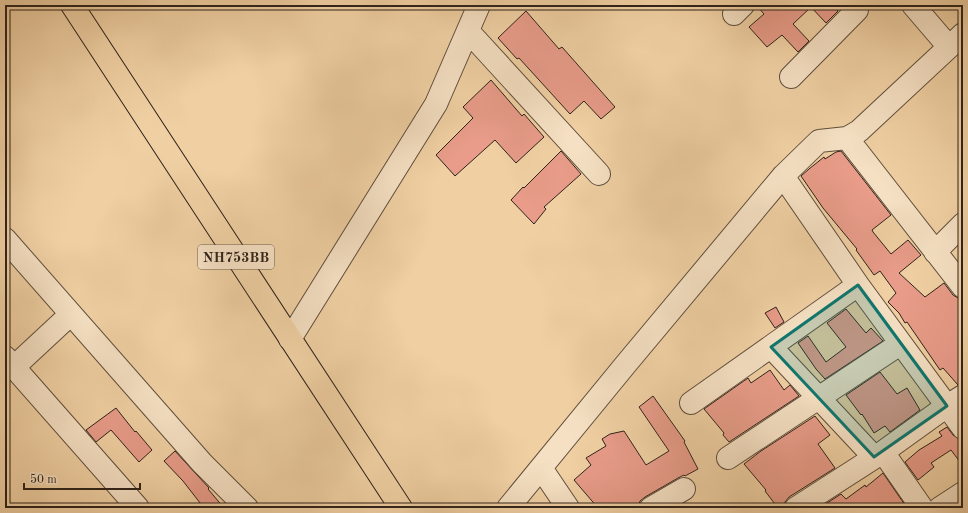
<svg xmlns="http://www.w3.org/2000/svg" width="968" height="513" viewBox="0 0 968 513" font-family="'Old Standard TT',serif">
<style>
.building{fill:#e89c89;stroke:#2f231b}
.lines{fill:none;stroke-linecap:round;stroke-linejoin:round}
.minor-casing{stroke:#5f4e3d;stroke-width:24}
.highway-casing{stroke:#2f231b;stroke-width:24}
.minor{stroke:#f5e0c3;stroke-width:22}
.highway{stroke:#f0d0a3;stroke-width:22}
.marked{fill:#0f766e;fill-opacity:0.2;stroke:#0f766e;stroke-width:3;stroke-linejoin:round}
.labels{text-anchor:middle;stroke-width:3;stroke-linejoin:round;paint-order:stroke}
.shield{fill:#f5e0c3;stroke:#6a5c4d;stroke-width:1}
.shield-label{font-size:14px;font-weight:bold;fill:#2f231b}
</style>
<rect width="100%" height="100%" fill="#f0d0a3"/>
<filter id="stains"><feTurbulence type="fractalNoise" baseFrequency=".005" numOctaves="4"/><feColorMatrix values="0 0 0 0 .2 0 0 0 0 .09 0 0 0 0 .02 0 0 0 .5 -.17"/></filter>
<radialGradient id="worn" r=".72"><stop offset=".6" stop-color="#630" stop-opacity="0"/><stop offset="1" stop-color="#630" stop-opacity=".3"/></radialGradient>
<path class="building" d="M 756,5 L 832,5 L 838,11 L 826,23 L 811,7 L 793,24 L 809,41 L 798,52 L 782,35 L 767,47 L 749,27 L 764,14 Z
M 526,11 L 559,49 L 562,47 L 615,107 L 601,119 L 584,101 L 570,114 L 519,58 L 517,59 L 498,38 Z
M 491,80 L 522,116 L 524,114 L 544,137 L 516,163 L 495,140 L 455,176 L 436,155 L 473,118 L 463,107 Z
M 561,151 L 581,174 L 544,207 L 546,209 L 534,224 L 511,200 L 523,187 L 524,188 Z
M 841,151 L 891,215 L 872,230 L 873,232 L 891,254 L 908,240 L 921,255 L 899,273 L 925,297 L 944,283 L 953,295 L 958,298 L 963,299 L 963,384 L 958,385 L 943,368 L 940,370 L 907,322 L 905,323 L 899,313 L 888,302 L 896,293 L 880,271 L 874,275 L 856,250 L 857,249 L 823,208 L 801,176 L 809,169 L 824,157 L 825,159 L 836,152 Z
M 776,307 L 784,322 L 775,328 L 765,313 Z
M 846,309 L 866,333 L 871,328 L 883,341 L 825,379 L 816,369 L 798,343 L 808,336 L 826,362 L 846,347 L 827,323 Z
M 770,370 L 784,390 L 790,385 L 799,396 L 729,442 L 723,435 L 724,433 L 704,409 L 748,378 L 751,383 Z
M 880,372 L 897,394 L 907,388 L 920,410 L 890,432 L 885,426 L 874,433 L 862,414 L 861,415 L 846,395 Z
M 653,396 L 685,441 L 684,442 L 698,469 L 685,476 L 684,475 L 678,478 L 645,497 L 640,501 L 639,505 L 635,508 L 598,508 L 574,480 L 591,465 L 586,458 L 606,446 L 602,439 L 610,434 L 624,431 L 646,465 L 669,451 L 639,407 Z
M 116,408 L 135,432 L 136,431 L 152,450 L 139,462 L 111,430 L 96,442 L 86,430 Z
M 815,416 L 830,435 L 818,444 L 835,468 L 789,497 L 785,502 L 784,508 L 778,508 L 765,491 L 766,490 L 744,464 L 761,451 Z
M 947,427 L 953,435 L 961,440 L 963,443 L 963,466 L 951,450 L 931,463 L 934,467 L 918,480 L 905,462 L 919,450 L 942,436 L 939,432 Z
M 175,451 L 209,488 L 208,489 L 224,508 L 204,508 L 183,481 L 164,461 Z
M 883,473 L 907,508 L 827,508 L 824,505 L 841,494 L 846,499 L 865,485 L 866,487 Z"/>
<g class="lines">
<defs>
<path id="minor" d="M 913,5 L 949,47
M 734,14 L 743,5
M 468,31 L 599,174
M 791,77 L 857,10
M 847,138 L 963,287
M 783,176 L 858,285 L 963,428
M 5,239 L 202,463 L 247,508
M 935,252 L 963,224
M 290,339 L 436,104 L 479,5
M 771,347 L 874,457
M 5,357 L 138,508
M 14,367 L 71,314
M 691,403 L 858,285
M 883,452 L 922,508
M 728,458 L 900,344
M 541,468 L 568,508
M 508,508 L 626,364 L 783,176 L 819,141 L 847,138 L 859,131 L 963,34
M 651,508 L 684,489
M 796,508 L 883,452 L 947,406 L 963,396
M 940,508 L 963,493"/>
<path id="highway" d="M 72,5 L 401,508"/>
</defs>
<use href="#minor" class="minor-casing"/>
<use href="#highway" class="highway-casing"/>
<use href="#minor" class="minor"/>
<use href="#highway" class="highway"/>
</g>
<path class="marked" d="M 858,285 L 947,406 L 874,457 L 771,347 Z"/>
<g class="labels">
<rect class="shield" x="198" y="245" width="76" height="24" rx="3"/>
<g class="shield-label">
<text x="236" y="262">NH753BB</text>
</g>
</g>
<rect width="968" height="513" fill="none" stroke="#f0d0a3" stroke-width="20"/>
<rect x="6" y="6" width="956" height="501" fill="none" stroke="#2f231b" stroke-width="2"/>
<rect x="10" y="10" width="948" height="493" fill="none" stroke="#2f231b"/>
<path d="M24 483v6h116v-6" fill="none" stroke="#2f231b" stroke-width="2"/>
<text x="30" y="483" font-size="12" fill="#2f231b" stroke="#f5e0c3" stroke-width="3" paint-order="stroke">50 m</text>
<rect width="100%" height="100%" filter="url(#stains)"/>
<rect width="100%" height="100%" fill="url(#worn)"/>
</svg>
